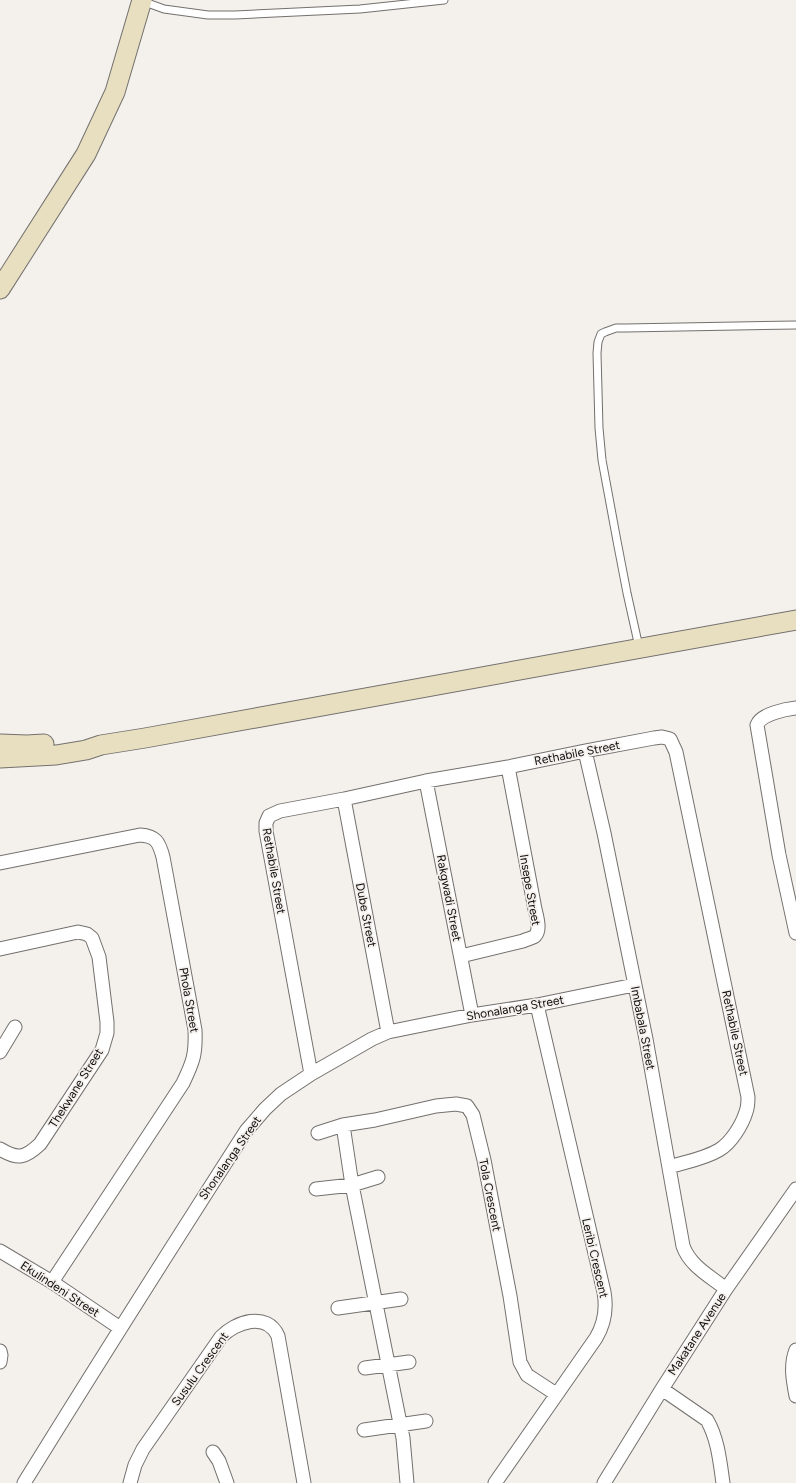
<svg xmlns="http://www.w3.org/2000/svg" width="796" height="1483" viewBox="0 0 796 1483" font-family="Figtree,sans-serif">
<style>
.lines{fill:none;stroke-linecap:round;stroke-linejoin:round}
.service-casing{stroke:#73706d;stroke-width:9}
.minor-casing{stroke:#73706d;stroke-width:15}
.secondary-casing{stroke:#73706d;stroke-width:21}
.service{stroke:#fff;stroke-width:7}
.minor{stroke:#fff;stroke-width:13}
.secondary{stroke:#e8dfc1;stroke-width:19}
.labels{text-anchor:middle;stroke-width:3.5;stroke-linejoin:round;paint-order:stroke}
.street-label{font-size:12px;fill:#0d0c0b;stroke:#f4f1ed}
</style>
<rect width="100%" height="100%" fill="#f4f1ed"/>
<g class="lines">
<defs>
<path id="service" d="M 142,1 L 164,9 L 208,15 L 235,15 L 360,9 L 444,0
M 639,647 L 627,593 L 617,541 L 602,460 L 599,428 L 597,353 L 598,342 L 601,334 L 605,332 L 616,328 L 626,328 L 796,325"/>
<path id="minor" d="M 796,708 C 786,709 761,714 757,725 L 779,855 L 796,933
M 585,751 L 604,833 L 646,1039 L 683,1246 C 690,1266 710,1276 726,1289
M 426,781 L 472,1015
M 344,799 L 388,1032
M 0,863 L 140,835 C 156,836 159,842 163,857 L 195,1030 C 196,1055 193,1062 183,1083 L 52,1282
M 0,949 L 78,932 L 87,934 L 92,938 L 99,957 L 107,1022 L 107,1033 L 102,1050 L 40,1144 C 25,1158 18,1160 0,1149
M 461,956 L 523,941 C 527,939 533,938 535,936 C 542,929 535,912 534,904 L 508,767
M 0,1052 L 15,1027
M 311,1074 L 266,831 L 266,823 L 269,816 L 280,811 L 344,799 L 426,781 L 508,767 L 585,751 L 654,738 L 662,737 L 670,739 L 676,752 L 748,1097 C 748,1102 748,1107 746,1112 C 742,1125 731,1143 719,1150 C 704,1159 685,1162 669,1167
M 343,1125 L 352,1185 L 403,1438 L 407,1483
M 318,1133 L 343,1125 L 375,1120 L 436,1106 L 456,1104 L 467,1106 L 473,1115 L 484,1160 L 510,1296 L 520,1362 L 527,1375 L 556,1394
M 316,1189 L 352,1185 L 378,1177
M 0,1251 L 52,1282 L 120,1328
M 338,1308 L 401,1299
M 796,1350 C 790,1365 793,1380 796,1396
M 0,1351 L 1,1355 L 0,1362
M 365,1368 L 409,1362
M 662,1389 L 707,1420 C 718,1439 720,1462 723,1483
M 364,1430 L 426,1421
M 213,1452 L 219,1461 L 227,1483
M 24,1483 C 97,1365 171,1248 246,1131 L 265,1109 L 281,1094 L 311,1074 L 372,1039 L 388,1032 L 472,1015 L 537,1005 L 634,985
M 130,1483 L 135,1465 L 143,1449 L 221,1337 C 235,1322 267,1311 278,1336 L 304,1483
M 495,1483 L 596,1338 C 605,1323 607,1309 604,1292 L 537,1005
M 604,1483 L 662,1389 L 726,1289 L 796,1189"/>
<path id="secondary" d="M 0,289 L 86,154 L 115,92 L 142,0
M 0,744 L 27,745 L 44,744
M 0,758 L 56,755 L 86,750 L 101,745 L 145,738 L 796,620"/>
</defs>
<use href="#service" class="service-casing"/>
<use href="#minor" class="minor-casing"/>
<use href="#secondary" class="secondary-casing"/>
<use href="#service" class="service"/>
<use href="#minor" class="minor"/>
<use href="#secondary" class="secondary"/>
</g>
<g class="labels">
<g class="street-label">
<text transform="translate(577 753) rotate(-11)" y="4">Rethabile Street</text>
<text transform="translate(274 871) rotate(80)" y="4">Rethabile Street</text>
<text transform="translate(530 890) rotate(80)" y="4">Insepe Street</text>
<text transform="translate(449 898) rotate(79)" y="4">Rakgwadi Street</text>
<text transform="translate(366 915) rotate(79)" y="4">Dube Street</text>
<text transform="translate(189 1000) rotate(80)" y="4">Phola Street</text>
<text transform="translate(515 1008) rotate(-10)" y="4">Shonalanga Street</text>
<text transform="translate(643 1028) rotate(79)" y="4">Imbabala Street</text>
<text transform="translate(735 1033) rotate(78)" y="4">Rethabile Street</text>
<text transform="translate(76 1088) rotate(-58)" y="4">Thekwane Street</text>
<text transform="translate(230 1158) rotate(-55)" y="4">Shonalanga Street</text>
<text transform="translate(490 1195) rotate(79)" y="4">Tola Crescent</text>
<text transform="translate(595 1258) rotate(77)" y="4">Leribi Crescent</text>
<text transform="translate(60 1289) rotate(33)" y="4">Ekulindeni Street</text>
<text transform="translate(697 1334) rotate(-57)" y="4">Makatane Avenue</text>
<text transform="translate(200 1369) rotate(-54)" y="4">Susulu Crescent</text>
</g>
</g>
</svg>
